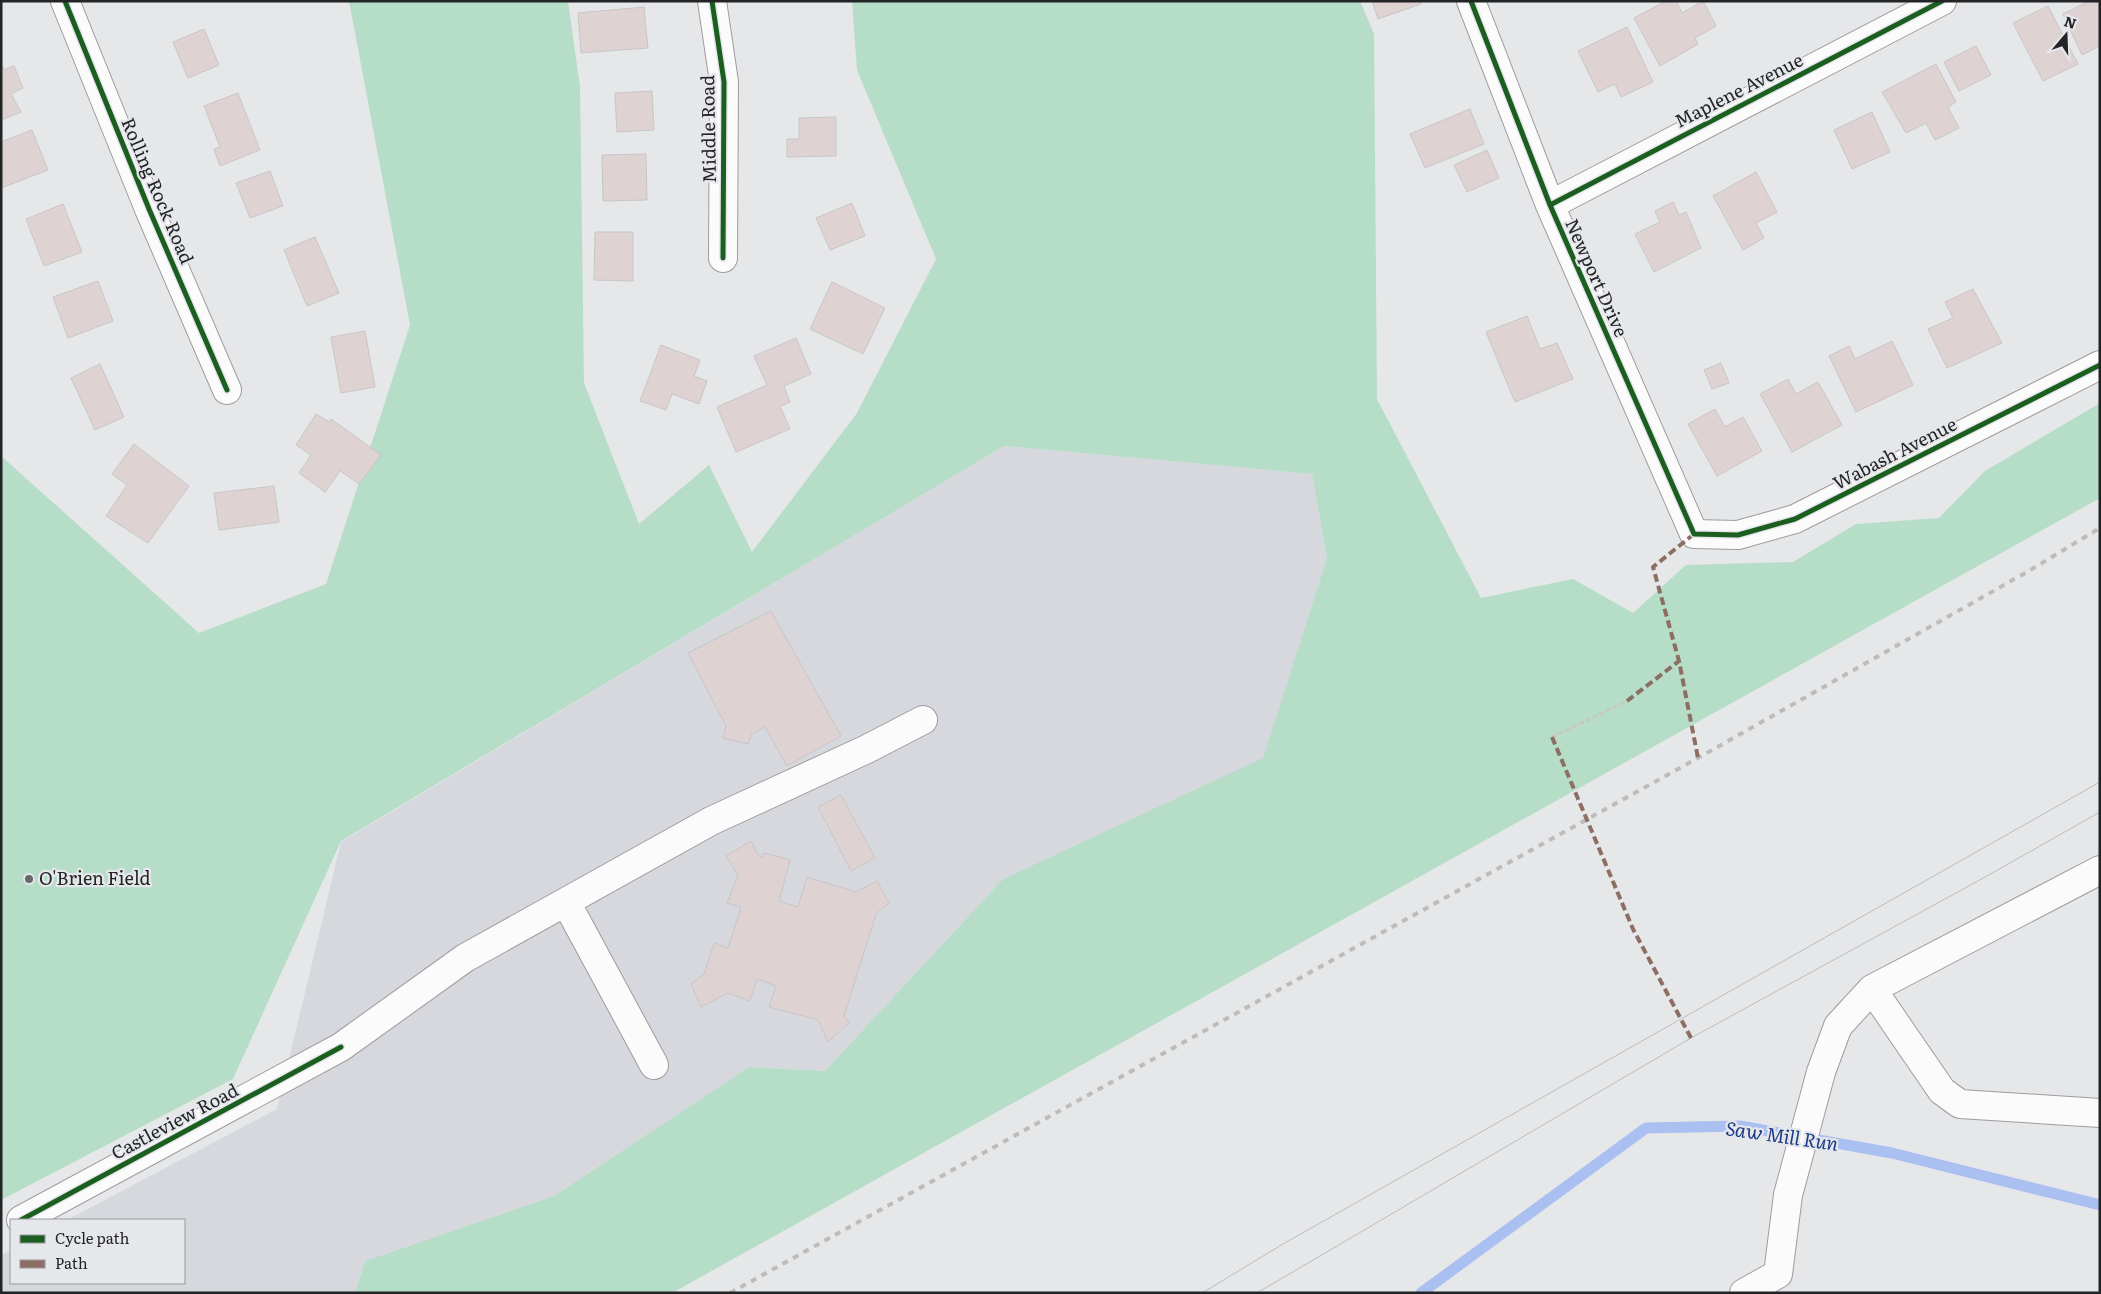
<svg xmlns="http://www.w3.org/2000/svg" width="2101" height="1294" viewBox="0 0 2101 1294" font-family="Literata,serif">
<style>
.built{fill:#d6d8de}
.green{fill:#b6ddc7}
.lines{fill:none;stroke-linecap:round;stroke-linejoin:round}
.stream{stroke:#a9c0f1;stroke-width:11}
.building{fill:#dfd2d3;stroke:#c7c6c7}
.minor-casing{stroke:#9d9d9f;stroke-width:30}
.path{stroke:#c7c7c8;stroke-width:3;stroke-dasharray:5 2.5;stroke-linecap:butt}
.minor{stroke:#fbfbfc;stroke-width:28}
.tram{stroke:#bcbcbc;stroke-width:1}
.rail{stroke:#bcbcbc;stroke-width:4;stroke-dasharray:6 6;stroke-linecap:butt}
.quiet{stroke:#8d6e63;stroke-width:4;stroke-dasharray:8 4;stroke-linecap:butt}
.cycleway-casing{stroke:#e5e7ea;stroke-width:8}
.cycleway{stroke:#1b5e20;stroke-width:5}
.poi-dot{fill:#67686a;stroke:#e5e7ea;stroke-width:2}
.labels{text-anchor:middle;stroke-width:4.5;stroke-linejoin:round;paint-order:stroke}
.street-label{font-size:18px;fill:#232425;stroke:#e5e7ea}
.poi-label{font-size:18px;fill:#232425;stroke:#e5e7ea;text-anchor:start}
.water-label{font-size:19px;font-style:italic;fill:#1a3a87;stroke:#e5e7ea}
</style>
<rect width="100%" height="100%" fill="#e6e7e9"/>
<path class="built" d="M 1004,446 L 1312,474 L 1327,558 L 1263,759 L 1003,879 L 825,1071 L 749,1067 L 554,1196 L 365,1261 L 355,1293 L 1,1293 L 1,1255 L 11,1250 L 11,1283 L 184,1283 L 184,1220 L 67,1220 L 277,1109 L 341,842 Z"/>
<path class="green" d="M 349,1 L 568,1 L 580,87 L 584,383 L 639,524 L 709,465 L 752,552 L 857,413 L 936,259 L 857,70 L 852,1 L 1360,1 L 1374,34 L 1377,399 L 1481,598 L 1573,579 L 1633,613 L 1686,565 L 1793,562 L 1856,524 L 1939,518 L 1985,471 L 2100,403 L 2100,498 L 672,1293 L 355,1293 L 365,1261 L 554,1196 L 749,1067 L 825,1071 L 1003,879 L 1263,758 L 1327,558 L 1312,474 L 1004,446 L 341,841 L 233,1079 L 1,1200 L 1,456 L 199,633 L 326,584 L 410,325 Z"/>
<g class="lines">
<path class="stream" d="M 1421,1293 L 1646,1128 L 1740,1126 L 1892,1153 L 2100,1205"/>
</g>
<path class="building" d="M 1372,1 L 1420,1 L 1421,4 L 1378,19 Z
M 1666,1 L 1676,1 L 1682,13 L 1703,1 L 1716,26 L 1695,38 L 1698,44 L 1660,66 L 1634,18 Z
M 2089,1 L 2100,1 L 2100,46 L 2082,55 L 2063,14 Z
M 2048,6 L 2078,64 L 2043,81 L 2013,23 Z
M 644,7 L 648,48 L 581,53 L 578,13 Z
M 1627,27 L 1653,82 L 1621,97 L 1615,84 L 1598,92 L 1578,51 Z
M 204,29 L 219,65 L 188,78 L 173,42 Z
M 1976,46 L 1991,75 L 1959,91 L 1944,62 Z
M 1,62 L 4,70 L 14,66 L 23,88 L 11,94 L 21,112 L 1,120 Z
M 1936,64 L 1956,102 L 1948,107 L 1959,128 L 1935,140 L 1926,123 L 1906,133 L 1882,92 Z
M 652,91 L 654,130 L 617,132 L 615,93 Z
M 238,93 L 260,150 L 220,166 L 214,149 L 220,147 L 204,106 Z
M 1470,109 L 1484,144 L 1425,168 L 1410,134 Z
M 1872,112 L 1890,152 L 1852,169 L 1834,130 Z
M 836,117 L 836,156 L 787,157 L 787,139 L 799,139 L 799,118 Z
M 32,130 L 48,170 L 1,188 L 1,142 Z
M 1487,150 L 1499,178 L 1467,192 L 1454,165 Z
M 646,154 L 647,200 L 603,201 L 602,155 Z
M 270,171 L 283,206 L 250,218 L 236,183 Z
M 1756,172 L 1777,212 L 1756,223 L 1764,238 L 1743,250 L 1713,196 Z
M 1673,202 L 1679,215 L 1686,212 L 1701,248 L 1654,272 L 1635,234 L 1660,222 L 1655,211 Z
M 852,203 L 865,236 L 830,250 L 816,218 Z
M 63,204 L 82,252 L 44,266 L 26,219 Z
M 595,232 L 633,232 L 633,281 L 594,280 Z
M 315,237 L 339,293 L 307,306 L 284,250 Z
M 98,281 L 113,321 L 68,338 L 53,297 Z
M 832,282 L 885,308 L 863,354 L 810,329 Z
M 1973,289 L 2002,343 L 1947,368 L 1928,329 L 1953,318 L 1945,302 Z
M 1527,316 L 1540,349 L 1557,343 L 1573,379 L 1515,402 L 1486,332 Z
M 365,331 L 375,387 L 341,393 L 331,337 Z
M 796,338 L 811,374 L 784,386 L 790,402 L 780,406 L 790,429 L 736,452 L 717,407 L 767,385 L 754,356 Z
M 1892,341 L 1913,385 L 1856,412 L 1829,356 L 1849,346 L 1855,359 Z
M 661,345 L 700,360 L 694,376 L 707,381 L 699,404 L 672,394 L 666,410 L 640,401 Z
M 1721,363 L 1729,383 L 1712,389 L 1704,370 Z
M 100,364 L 124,417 L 95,430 L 71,378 Z
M 1788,379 L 1796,394 L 1818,382 L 1842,425 L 1792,452 L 1760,394 Z
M 1715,409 L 1725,427 L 1743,417 L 1762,451 L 1717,476 L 1688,424 Z
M 316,414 L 329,422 L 331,419 L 381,455 L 359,484 L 340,471 L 325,492 L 299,473 L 311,455 L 296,445 Z
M 134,444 L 189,486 L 148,543 L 106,516 L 127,485 L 112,474 Z
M 274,486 L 279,522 L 219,530 L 214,493 Z
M 771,611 L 841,736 L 787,766 L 765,727 L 752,734 L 748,744 L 723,738 L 726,726 L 688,653 Z
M 841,795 L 875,858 L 851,871 L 818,807 Z
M 751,841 L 758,855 L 762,857 L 764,853 L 790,860 L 779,901 L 798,907 L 807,877 L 856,892 L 877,881 L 889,903 L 876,914 L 844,1016 L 849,1023 L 828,1042 L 818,1020 L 769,1007 L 776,986 L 757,979 L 750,1001 L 728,993 L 701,1007 L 691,984 L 704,974 L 714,943 L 728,948 L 741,907 L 727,903 L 738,875 L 726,856 Z"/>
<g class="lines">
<defs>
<path id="minor" d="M 65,1 L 149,209 L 227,390
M 712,1 L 724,82 L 723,258
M 1471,1 L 1550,205 L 1694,534 L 1738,535 L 1795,519 L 2100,365
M 1550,205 L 1942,1
M 566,902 L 654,1065
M 1872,989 L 1942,1091 L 1960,1104 L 2100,1113
M 21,1220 L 341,1047 L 465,958 L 711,821 L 867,749 L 923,720
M 1744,1293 L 1778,1274 L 1788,1195 L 1821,1072 L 1838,1026 L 1872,989 L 2100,870"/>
</defs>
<use href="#minor" class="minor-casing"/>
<path class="path" d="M 1552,737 L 1627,701"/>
<use href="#minor" class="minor"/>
<path class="tram" d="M 1202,1293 L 1283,1244 L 2100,782
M 1257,1293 L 1691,1038 L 1987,876 L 2100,812"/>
<path class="rail" d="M 730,1293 L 1698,758 L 2027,572 L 2100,528"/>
<path class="quiet" d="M 1694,534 L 1653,567 L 1679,661 L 1698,758
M 1627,701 L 1679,661
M 1552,737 L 1633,929 L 1691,1038"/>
<defs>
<path id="cycleway" d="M 65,1 L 149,209 L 227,390
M 712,1 L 724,82 L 723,258
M 1471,1 L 1550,205 L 1694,534 L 1738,535 L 1795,519 L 2100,365
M 1550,205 L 1942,1
M 21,1220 L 341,1047"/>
</defs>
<use href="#cycleway" class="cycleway-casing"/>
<use href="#cycleway" class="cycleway"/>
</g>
<circle class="poi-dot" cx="29" cy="879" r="5"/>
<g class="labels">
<g class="street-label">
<text transform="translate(1739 91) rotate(-27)" y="6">Maplene Avenue</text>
<text transform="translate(709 129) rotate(-91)" y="6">Middle Road</text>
<text transform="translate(157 191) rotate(67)" y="6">Rolling Rock Road</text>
<text transform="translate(1596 278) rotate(66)" y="6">Newport Drive</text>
<text transform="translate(1895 454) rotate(-27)" y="6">Wabash Avenue</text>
<text transform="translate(175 1122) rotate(-28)" y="6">Castleview Road</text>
</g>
<g class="poi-label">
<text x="39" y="885">O'Brien Field</text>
</g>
<g class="water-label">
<text transform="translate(1782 1136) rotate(8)" y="7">Saw Mill Run</text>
</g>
</g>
<rect width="2101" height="1294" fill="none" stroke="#232425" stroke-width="5"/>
<rect x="10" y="1219" width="175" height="65" fill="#e5e7ea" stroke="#97999b"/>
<rect x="20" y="1235" width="25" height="8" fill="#1b5e20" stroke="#97999b"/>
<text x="55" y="1244" font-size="15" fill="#232425">Cycle path</text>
<rect x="20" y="1260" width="25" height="8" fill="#8d6e63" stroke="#97999b"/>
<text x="55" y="1269" font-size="15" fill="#232425">Path</text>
<g transform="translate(2066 35) rotate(19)" stroke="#e5e7ea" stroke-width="4" paint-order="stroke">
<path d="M0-4L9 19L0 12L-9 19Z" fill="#232425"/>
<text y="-8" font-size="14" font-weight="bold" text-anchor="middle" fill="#232425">N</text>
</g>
</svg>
